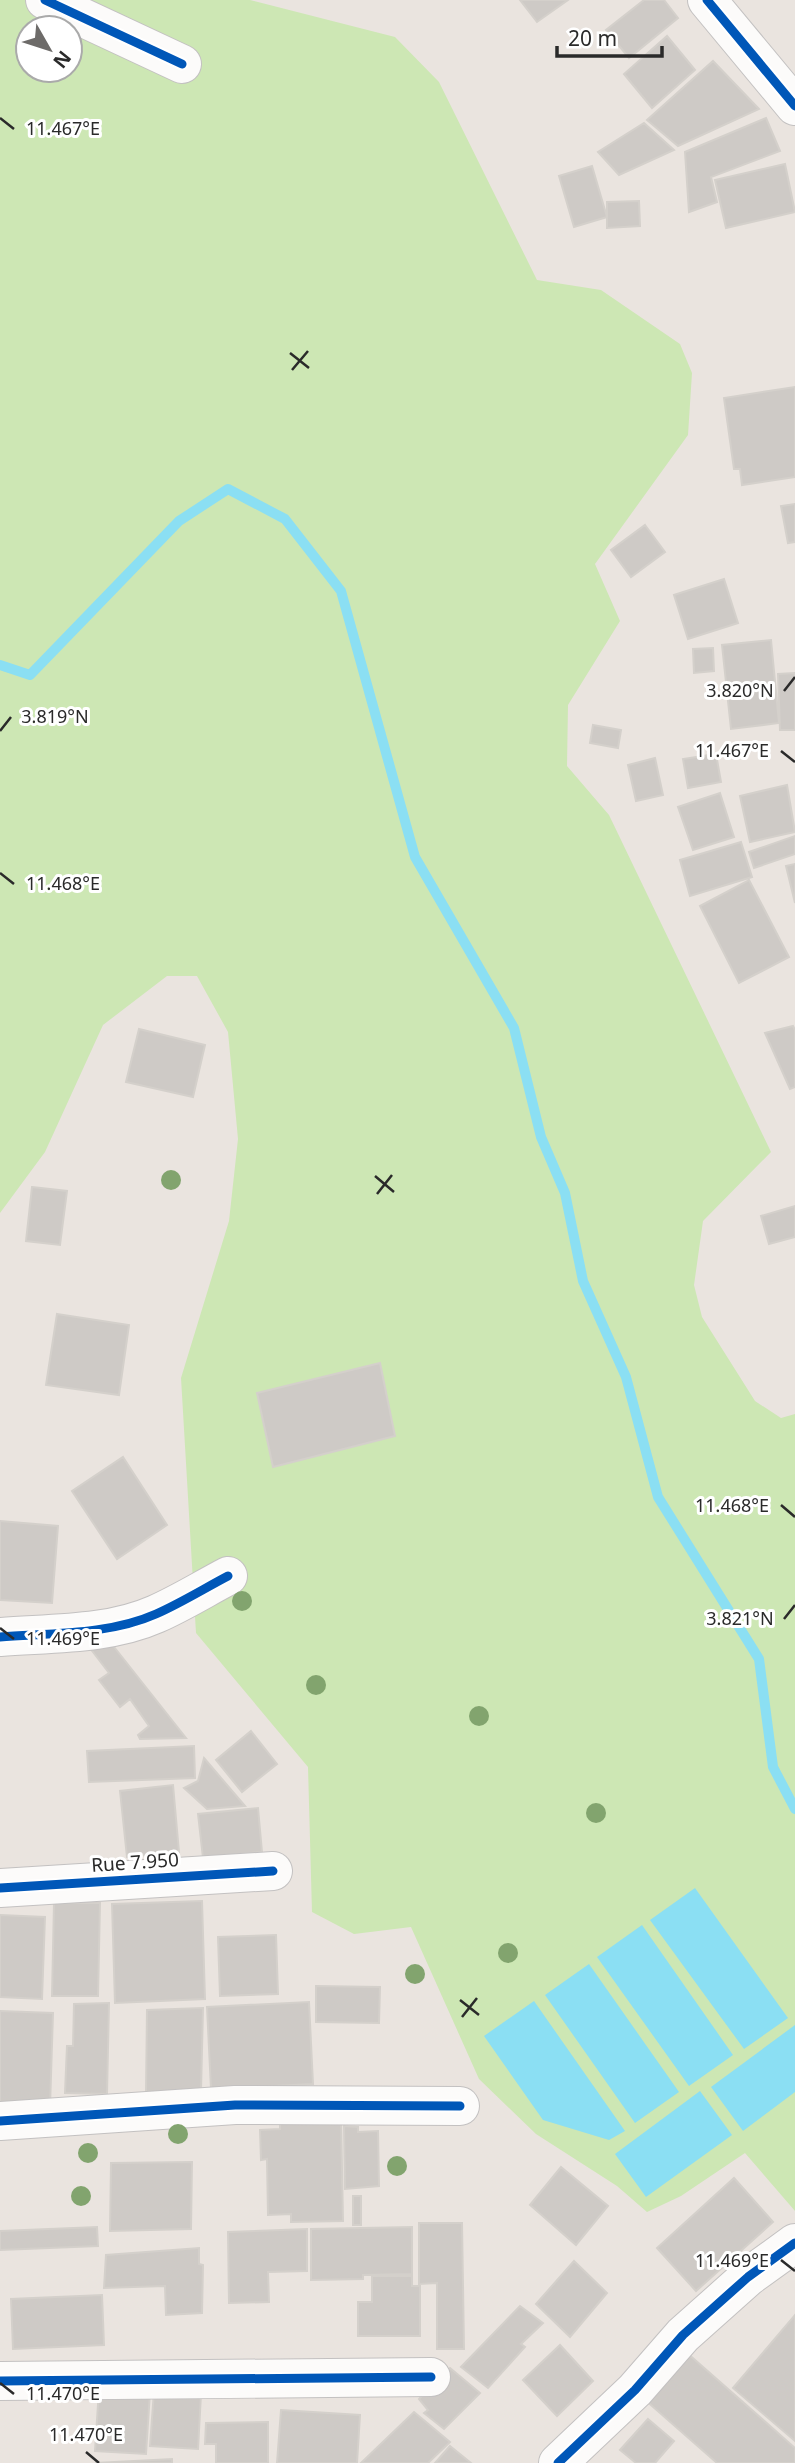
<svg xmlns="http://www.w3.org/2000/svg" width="795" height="2463" viewBox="0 0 795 2463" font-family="'Noto Sans',sans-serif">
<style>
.green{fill:#cde7b4;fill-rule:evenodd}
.water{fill:#8bdff3}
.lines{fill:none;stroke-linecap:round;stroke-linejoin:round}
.stream{stroke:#8bdff3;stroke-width:10}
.building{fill:#cecac6;stroke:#d4d0cb;stroke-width:2}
.minor-casing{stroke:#c3c1c1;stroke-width:40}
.minor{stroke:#fcfbfa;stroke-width:38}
.cycleway-casing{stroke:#fff;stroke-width:13}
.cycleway{stroke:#0057b8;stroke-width:9}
.tree{fill:#82a46e}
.ticks{fill:none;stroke:#2a2a2a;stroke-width:2.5}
.labels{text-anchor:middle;stroke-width:6;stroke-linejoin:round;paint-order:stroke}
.street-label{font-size:19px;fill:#2a2a2a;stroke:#fff}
.ticks-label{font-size:18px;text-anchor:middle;fill:#2a2a2a;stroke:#fff;stroke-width:6;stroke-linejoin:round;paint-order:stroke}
</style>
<rect width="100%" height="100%" fill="#eae4df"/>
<path class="green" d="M 0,0 L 250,0 L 395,37 L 439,82 L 537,280 L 601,290 L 680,344 L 692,373 L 688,435 L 595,564 L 620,621 L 568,705 L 567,766 L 609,815 L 771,1152 L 703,1221 L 694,1285 L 702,1317 L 755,1401 L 781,1418 L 795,1414 L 795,2211 L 745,2153 L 681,2196 L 647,2212 L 617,2186 L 536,2134 L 479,2079 L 411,1927 L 354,1934 L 312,1912 L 308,1767 L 196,1633 L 181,1378 L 229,1221 L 238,1139 L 228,1032 L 197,976 L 167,976 L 103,1025 L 45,1152 L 0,1213 ZM 28,28 L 70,28 L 70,70 L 28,70 Z"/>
<path class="water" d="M 695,1888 L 788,2018 L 744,2049 L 650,1920 Z
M 642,1925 L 733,2055 L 689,2086 L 597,1957 Z
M 589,1964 L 679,2092 L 635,2123 L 545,1995 Z
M 534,2001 L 625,2131 L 609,2140 L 543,2120 L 484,2036 Z
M 795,2025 L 795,2092 L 743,2131 L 711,2087 Z
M 700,2091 L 732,2135 L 646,2197 L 615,2154 Z"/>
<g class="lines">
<path class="stream" d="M 0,665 L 30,675 L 179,521 L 228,489 L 285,519 L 341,591 L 415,857 L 514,1028 L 541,1137 L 565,1193 L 583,1281 L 626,1377 L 658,1497 L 759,1659 L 773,1767 L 795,1809"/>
</g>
<path class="building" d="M 520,0 L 568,0 L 537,22 Z
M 644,0 L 664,0 L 678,18 L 629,58 L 606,30 Z
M 667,36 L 695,70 L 652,108 L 624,74 Z
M 713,61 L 759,109 L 678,146 L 647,120 Z
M 766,118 L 780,151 L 711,177 L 717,202 L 689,212 L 685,152 Z
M 644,123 L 674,150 L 619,175 L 598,152 Z
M 785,164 L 795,212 L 726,228 L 715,180 Z
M 592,166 L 607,217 L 574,227 L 559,176 Z
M 639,201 L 640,226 L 607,228 L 607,202 Z
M 795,387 L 795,477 L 742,485 L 740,469 L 734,469 L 724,398 Z
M 795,504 L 795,542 L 788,543 L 781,506 Z
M 645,525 L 665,552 L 631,577 L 611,550 Z
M 724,579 L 738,623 L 688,639 L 674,595 Z
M 771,640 L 779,723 L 731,729 L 722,645 Z
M 713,648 L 714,671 L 694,673 L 693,649 Z
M 795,673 L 795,730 L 780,730 L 778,674 Z
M 593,725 L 621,730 L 618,748 L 590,743 Z
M 716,754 L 721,782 L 688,788 L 683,759 Z
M 655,758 L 663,795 L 636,801 L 628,765 Z
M 787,785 L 795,832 L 750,842 L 740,796 Z
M 720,793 L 734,837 L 693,850 L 678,807 Z
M 795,836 L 795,854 L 754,868 L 749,852 Z
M 741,842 L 752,877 L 690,896 L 680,860 Z
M 795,864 L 795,903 L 786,866 Z
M 749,880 L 789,957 L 739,983 L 700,906 Z
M 793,1026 L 795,1030 L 795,1087 L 790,1089 L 765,1033 Z
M 139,1029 L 205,1045 L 193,1097 L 126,1082 Z
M 32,1187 L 67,1191 L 60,1245 L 26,1241 Z
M 795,1206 L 795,1237 L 769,1244 L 761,1216 Z
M 57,1314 L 129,1325 L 119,1395 L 46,1385 Z
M 380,1363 L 395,1436 L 273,1467 L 257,1393 Z
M 123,1457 L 167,1525 L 117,1559 L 72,1491 Z
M 0,1521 L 58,1526 L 52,1603 L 0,1600 Z
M 107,1638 L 186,1738 L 140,1739 L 138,1735 L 149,1726 L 130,1699 L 120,1707 L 99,1680 L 109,1673 L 83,1639 Z
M 251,1731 L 277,1764 L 242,1792 L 216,1760 Z
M 194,1746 L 195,1778 L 89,1782 L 87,1751 Z
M 204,1758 L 245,1806 L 207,1809 L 184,1788 L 198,1781 Z
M 173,1785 L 179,1852 L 127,1857 L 120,1791 Z
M 258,1808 L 262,1852 L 203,1858 L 198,1814 Z
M 202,1901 L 205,1999 L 115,2003 L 112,1904 Z
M 54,1903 L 100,1903 L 98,1996 L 52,1996 Z
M 0,1915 L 45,1917 L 42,1999 L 0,1997 Z
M 276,1935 L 278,1994 L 220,1996 L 218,1937 Z
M 316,1986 L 380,1987 L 379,2023 L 316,2022 Z
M 309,2002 L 313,2084 L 211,2089 L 207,2007 Z
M 109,2003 L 107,2094 L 65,2093 L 67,2046 L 73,2046 L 74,2004 Z
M 203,2008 L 201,2091 L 146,2093 L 147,2010 Z
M 0,2011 L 53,2013 L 50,2107 L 0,2106 Z
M 280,2114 L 341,2118 L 343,2221 L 291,2222 L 291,2214 L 268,2215 L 267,2159 L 261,2160 L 260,2130 L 280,2129 Z
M 344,2126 L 358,2127 L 358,2132 L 378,2131 L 379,2186 L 345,2189 Z
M 192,2162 L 191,2229 L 110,2231 L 111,2163 Z
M 561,2167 L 608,2206 L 576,2245 L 530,2205 Z
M 734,2178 L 773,2222 L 696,2291 L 657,2248 Z
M 353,2196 L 361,2196 L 361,2225 L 353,2225 Z
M 419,2223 L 462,2223 L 464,2349 L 437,2349 L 437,2283 L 419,2284 Z
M 97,2227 L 98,2246 L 0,2250 L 0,2231 Z
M 412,2227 L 412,2274 L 363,2275 L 363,2279 L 311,2280 L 311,2229 Z
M 307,2229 L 307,2271 L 268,2272 L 269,2302 L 229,2303 L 228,2232 Z
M 199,2248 L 199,2264 L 203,2265 L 202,2313 L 166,2315 L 165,2286 L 104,2288 L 106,2255 Z
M 574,2261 L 607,2293 L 570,2337 L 536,2304 Z
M 372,2276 L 412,2276 L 412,2286 L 420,2286 L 420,2336 L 358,2336 L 358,2302 L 372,2302 Z
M 102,2295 L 104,2345 L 13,2349 L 11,2299 Z
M 520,2306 L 543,2323 L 521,2344 L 525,2347 L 488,2388 L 461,2367 Z
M 795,2315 L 795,2441 L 733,2388 Z
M 560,2345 L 593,2381 L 557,2416 L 523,2380 Z
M 686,2352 L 795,2448 L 795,2463 L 717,2463 L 644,2399 Z
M 450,2368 L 480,2393 L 444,2429 L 424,2413 L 428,2410 L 419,2399 Z
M 99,2389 L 150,2392 L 146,2454 L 95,2451 Z
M 154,2391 L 201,2394 L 198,2449 L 150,2446 Z
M 281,2410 L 360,2415 L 357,2463 L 277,2463 Z
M 414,2412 L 450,2442 L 428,2463 L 361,2463 Z
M 648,2419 L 674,2441 L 655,2463 L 636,2463 L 620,2450 Z
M 268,2422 L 268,2463 L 216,2463 L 216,2444 L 205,2444 L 206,2423 Z
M 450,2446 L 471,2463 L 435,2463 Z
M 172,2459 L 172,2463 L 95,2463 Z"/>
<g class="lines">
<defs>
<path id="minor" d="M 45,0 L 182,64
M 707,0 L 795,106
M 0,1637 C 51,1633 109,1635 156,1614 C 181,1603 205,1588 228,1576
M 0,1888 L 273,1871
M 0,2121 L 235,2105 L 460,2106
M 0,2381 L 431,2377
M 558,2463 L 635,2390 L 683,2335 L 748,2277 L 795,2243"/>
</defs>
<use href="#minor" class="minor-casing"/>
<use href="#minor" class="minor"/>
<defs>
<path id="cycleway" d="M 45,0 L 182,64
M 707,0 L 795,106
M 0,1637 C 51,1633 109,1635 156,1614 C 181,1603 205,1588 228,1576
M 0,1888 L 273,1871
M 0,2121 L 235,2105 L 460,2106
M 0,2381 L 431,2377
M 558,2463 L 635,2390 L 683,2335 L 748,2277 L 795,2243"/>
</defs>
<use href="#cycleway" class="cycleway-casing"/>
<use href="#cycleway" class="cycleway"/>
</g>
<g class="tree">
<circle cx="171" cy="1180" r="10"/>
<circle cx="242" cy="1601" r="10"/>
<circle cx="316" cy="1685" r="10"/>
<circle cx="479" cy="1716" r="10"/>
<circle cx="596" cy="1813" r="10"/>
<circle cx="508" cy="1953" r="10"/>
<circle cx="415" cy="1974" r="10"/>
<circle cx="178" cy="2134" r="10"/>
<circle cx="88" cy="2153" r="10"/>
<circle cx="397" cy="2166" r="10"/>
<circle cx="81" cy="2196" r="10"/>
</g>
<path class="ticks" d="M 0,118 L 14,129M 290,353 L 309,368M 292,370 L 308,351M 784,691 L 795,677M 0,731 L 11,717M 781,751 L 795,762M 0,873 L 14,884M 375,1176 L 394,1192M 377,1194 L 392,1175M 781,1505 L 795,1517M 784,1619 L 795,1605M 0,1628 L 14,1639M 460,2000 L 479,2015M 462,2017 L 477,1998M 781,2260 L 795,2271M 0,2383 L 14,2394M 86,2452 L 99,2463"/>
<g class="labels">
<g class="street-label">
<text transform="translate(135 1862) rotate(-4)" y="7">Rue 7.950</text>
</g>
</g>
<g class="ticks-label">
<text x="63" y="135">11.467°E</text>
<text x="740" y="697">3.820°N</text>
<text x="55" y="723">3.819°N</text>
<text x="732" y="757">11.467°E</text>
<text x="63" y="890">11.468°E</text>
<text x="732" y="1512">11.468°E</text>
<text x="740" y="1625">3.821°N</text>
<text x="63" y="1645">11.469°E</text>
<text x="732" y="2267">11.469°E</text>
<text x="63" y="2400">11.470°E</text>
<text x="86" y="2441">11.470°E</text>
</g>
<g transform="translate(49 49) rotate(129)"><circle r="33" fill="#ffffff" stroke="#aaaaaa" stroke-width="2"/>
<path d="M0-5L12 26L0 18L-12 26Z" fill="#6d6b69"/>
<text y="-10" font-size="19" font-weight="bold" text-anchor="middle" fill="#2a2a2a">N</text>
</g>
<path d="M557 46v10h105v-10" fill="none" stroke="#2a2a2a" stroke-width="3.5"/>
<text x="568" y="46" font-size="21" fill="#2a2a2a" stroke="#ffffff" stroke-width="5" paint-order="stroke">20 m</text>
</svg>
